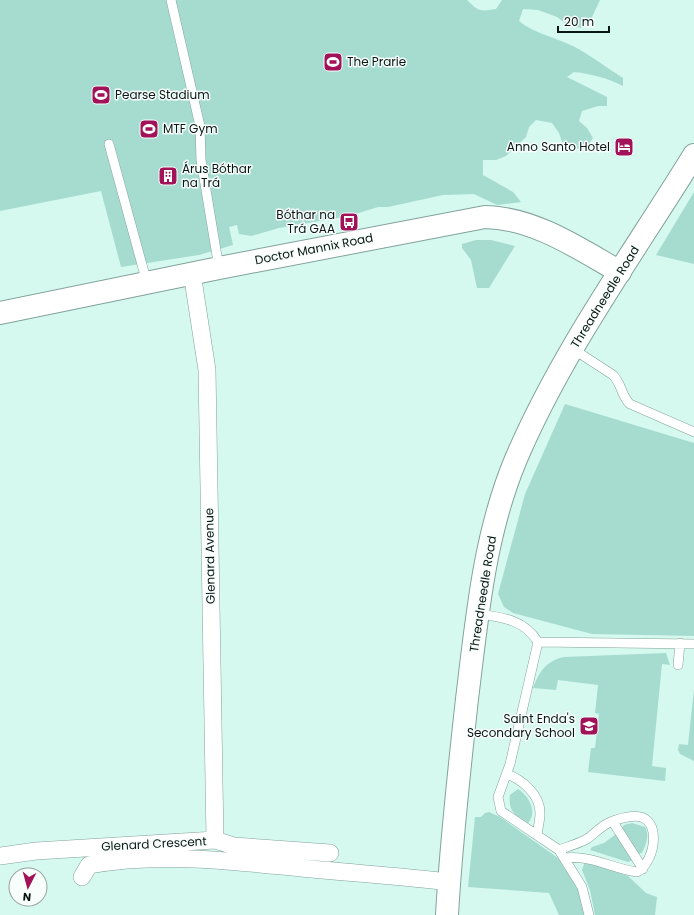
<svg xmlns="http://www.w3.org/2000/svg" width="694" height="915" viewBox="0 0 694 915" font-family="Poppins,sans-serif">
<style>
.green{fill:#a6dccf}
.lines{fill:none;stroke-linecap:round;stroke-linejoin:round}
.service-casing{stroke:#82a39b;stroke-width:10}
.minor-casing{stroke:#82a39b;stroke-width:18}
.tertiary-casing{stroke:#82a39b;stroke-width:24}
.secondary-casing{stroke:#82a39b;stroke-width:24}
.service{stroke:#fff;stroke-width:9}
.minor{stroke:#fff;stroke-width:17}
.tertiary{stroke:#fff;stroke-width:22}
.secondary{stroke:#fff;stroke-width:22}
.labels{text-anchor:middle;stroke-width:3;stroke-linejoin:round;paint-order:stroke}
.poi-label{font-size:12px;fill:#091613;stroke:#f7fefc;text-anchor:start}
.street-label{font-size:12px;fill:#091613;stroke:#f7fefc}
</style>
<rect width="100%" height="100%" fill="#d5f8ef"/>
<path class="green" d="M 0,0 L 467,0 C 478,11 480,12 496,9 L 502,0 L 600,0 L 592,17 L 582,28 L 569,26 L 557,17 L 538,10 L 523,9 L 519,21 C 535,34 555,37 573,46 C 590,55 606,67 623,78 L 623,86 C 608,78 591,74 574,72 L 567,77 L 607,97 L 607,106 L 598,106 L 582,111 L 579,121 L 587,128 L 593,138 L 586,148 L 575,149 L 562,142 L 559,133 L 552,123 L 536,120 L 529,127 L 526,137 L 506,156 L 496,160 L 483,160 L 483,175 L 513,192 L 521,202 L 497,205 L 474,194 L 443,195 L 388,207 L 378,207 L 349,216 L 279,228 L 251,236 L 239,234 L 237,225 L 229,227 L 233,245 L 199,255 L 121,267 L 101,191 L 0,211 Z
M 694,192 L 694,264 L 656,255 Z
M 476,240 L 491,240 L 515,246 L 489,288 L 477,288 L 471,260 L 462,248 L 462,244 Z
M 565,404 L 694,443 L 694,636 L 592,634 L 513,613 L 504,607 L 498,594 L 525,494 Z
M 666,653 L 670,665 L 662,664 L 652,766 L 666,768 L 665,781 L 588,772 L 591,748 L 595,748 L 599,714 L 595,713 L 598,685 L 558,680 L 556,690 L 533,688 C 539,672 546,661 564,657 Z
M 694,689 L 694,761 L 680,754 L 678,750 L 679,744 L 688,745 Z
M 518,789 C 529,796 538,812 528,823 C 515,815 508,812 510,795 Z
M 489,812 L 500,817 L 558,858 L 578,889 L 586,915 L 559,915 L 549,893 L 468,887 L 475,817 L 481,817 L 485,813 Z
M 632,823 L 645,827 C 650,836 646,844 642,853 L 637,854 L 622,828 L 624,825 Z
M 616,834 L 633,860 L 628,862 L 590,850 L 592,847 L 604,843 Z
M 585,862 L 628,876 L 646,893 L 657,897 L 655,915 L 595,915 L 590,890 L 582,870 Z"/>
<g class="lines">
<defs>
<path id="service" d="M 171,0 L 200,126 L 201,160 L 219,268
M 109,144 L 147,283
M 573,349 L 613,375 C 622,384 621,396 630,404 L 694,432
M 477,614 C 501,617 524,619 538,642 L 510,764 L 498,797 L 501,811 L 559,850 L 582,887 L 589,915
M 538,642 L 694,644
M 678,665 L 680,643
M 507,774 C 522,780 540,794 540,813 C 540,820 538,828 537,835
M 613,822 L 643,869
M 559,850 C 567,847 577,844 585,840 C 591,837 596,831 602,827 C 608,822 620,818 628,817 C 665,809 656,863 637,872 C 610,868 593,855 564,858"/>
<path id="minor" d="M 192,273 L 207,370 L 215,840
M 0,856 L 36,851 L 215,840 L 234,846 L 330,853
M 82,877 L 89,865 C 159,852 231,861 301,868 C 350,873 400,876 449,882"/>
<path id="tertiary" d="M 0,313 L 219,268 L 485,217 C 534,218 578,248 620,272"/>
<path id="secondary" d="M 447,915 C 451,843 459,771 467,699 C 477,618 484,535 516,459 C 562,351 633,254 694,155"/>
</defs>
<use href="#service" class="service-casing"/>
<use href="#minor" class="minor-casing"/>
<use href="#tertiary" class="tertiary-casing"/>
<use href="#secondary" class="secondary-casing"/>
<use href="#service" class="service"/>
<use href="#minor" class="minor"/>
<use href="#tertiary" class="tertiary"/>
<use href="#secondary" class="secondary"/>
</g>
<defs>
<symbol id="stadium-square" viewBox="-11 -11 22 22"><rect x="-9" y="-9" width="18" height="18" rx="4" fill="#a11259" stroke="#f7fefc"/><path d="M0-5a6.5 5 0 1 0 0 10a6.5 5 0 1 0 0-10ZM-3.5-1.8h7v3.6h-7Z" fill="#fff"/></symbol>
<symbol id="hotel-square" viewBox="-11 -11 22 22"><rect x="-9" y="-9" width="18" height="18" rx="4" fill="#a11259" stroke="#f7fefc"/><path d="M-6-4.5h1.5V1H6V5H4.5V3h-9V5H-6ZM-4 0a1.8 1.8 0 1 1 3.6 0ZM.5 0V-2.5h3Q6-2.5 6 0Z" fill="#fff"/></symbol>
<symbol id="building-square" viewBox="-11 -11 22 22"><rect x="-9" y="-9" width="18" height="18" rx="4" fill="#a11259" stroke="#f7fefc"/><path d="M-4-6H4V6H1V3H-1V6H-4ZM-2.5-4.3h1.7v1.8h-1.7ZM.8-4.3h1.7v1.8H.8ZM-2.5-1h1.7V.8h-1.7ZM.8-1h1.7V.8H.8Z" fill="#fff"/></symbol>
<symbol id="bus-square" viewBox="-11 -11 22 22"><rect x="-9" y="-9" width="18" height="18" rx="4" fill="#a11259" stroke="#f7fefc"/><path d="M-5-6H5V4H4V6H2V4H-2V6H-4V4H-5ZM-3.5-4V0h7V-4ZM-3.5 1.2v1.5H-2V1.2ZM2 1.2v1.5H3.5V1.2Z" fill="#fff"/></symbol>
<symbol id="school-square" viewBox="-11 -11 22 22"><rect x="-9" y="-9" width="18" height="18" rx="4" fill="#a11259" stroke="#f7fefc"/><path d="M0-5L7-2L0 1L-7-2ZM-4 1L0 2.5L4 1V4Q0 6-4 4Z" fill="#fff"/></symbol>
</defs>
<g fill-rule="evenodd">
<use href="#stadium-square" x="322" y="51" width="22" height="22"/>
<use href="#stadium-square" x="90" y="84" width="22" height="22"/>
<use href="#stadium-square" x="138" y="118" width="22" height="22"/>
<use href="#hotel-square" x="613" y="136" width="22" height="22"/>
<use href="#building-square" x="157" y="165" width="22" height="22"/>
<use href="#bus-square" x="338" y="211" width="22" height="22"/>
<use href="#school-square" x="578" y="715" width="22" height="22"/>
</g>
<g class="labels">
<g class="poi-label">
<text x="347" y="66">The Prarie</text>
<text x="115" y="99">Pearse Stadium</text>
<text x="163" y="133">MTF Gym</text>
<text x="610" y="151" text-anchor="end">Anno Santo Hotel</text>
<text x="182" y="173">Árus Bóthar<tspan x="182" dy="14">na Trá</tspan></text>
<text x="335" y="219" text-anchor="end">Bóthar na<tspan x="335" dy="14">Trá GAA</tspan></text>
<text x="575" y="723" text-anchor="end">Saint Enda's<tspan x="575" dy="14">Secondary School</tspan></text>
</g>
<g class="street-label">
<text transform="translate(314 249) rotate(-11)" y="4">Doctor Mannix Road</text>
<text transform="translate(605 297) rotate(-58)" y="4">Threadneedle Road</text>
<text transform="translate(210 556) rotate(-91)" y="4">Glenard Avenue</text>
<text transform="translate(483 594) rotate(-81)" y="4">Threadneedle Road</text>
<text transform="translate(154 844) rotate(-3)" y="4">Glenard Crescent</text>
</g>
</g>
<g transform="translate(28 887) rotate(186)"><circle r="19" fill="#f7fefc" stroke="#98a19f"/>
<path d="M0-3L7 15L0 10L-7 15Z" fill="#a11259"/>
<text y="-6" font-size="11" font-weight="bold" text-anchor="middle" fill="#091613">N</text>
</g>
<path d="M558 26v6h51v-6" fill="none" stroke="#091613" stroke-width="2"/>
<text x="564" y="26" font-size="12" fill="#091613" stroke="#f7fefc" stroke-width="3" paint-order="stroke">20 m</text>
</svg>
